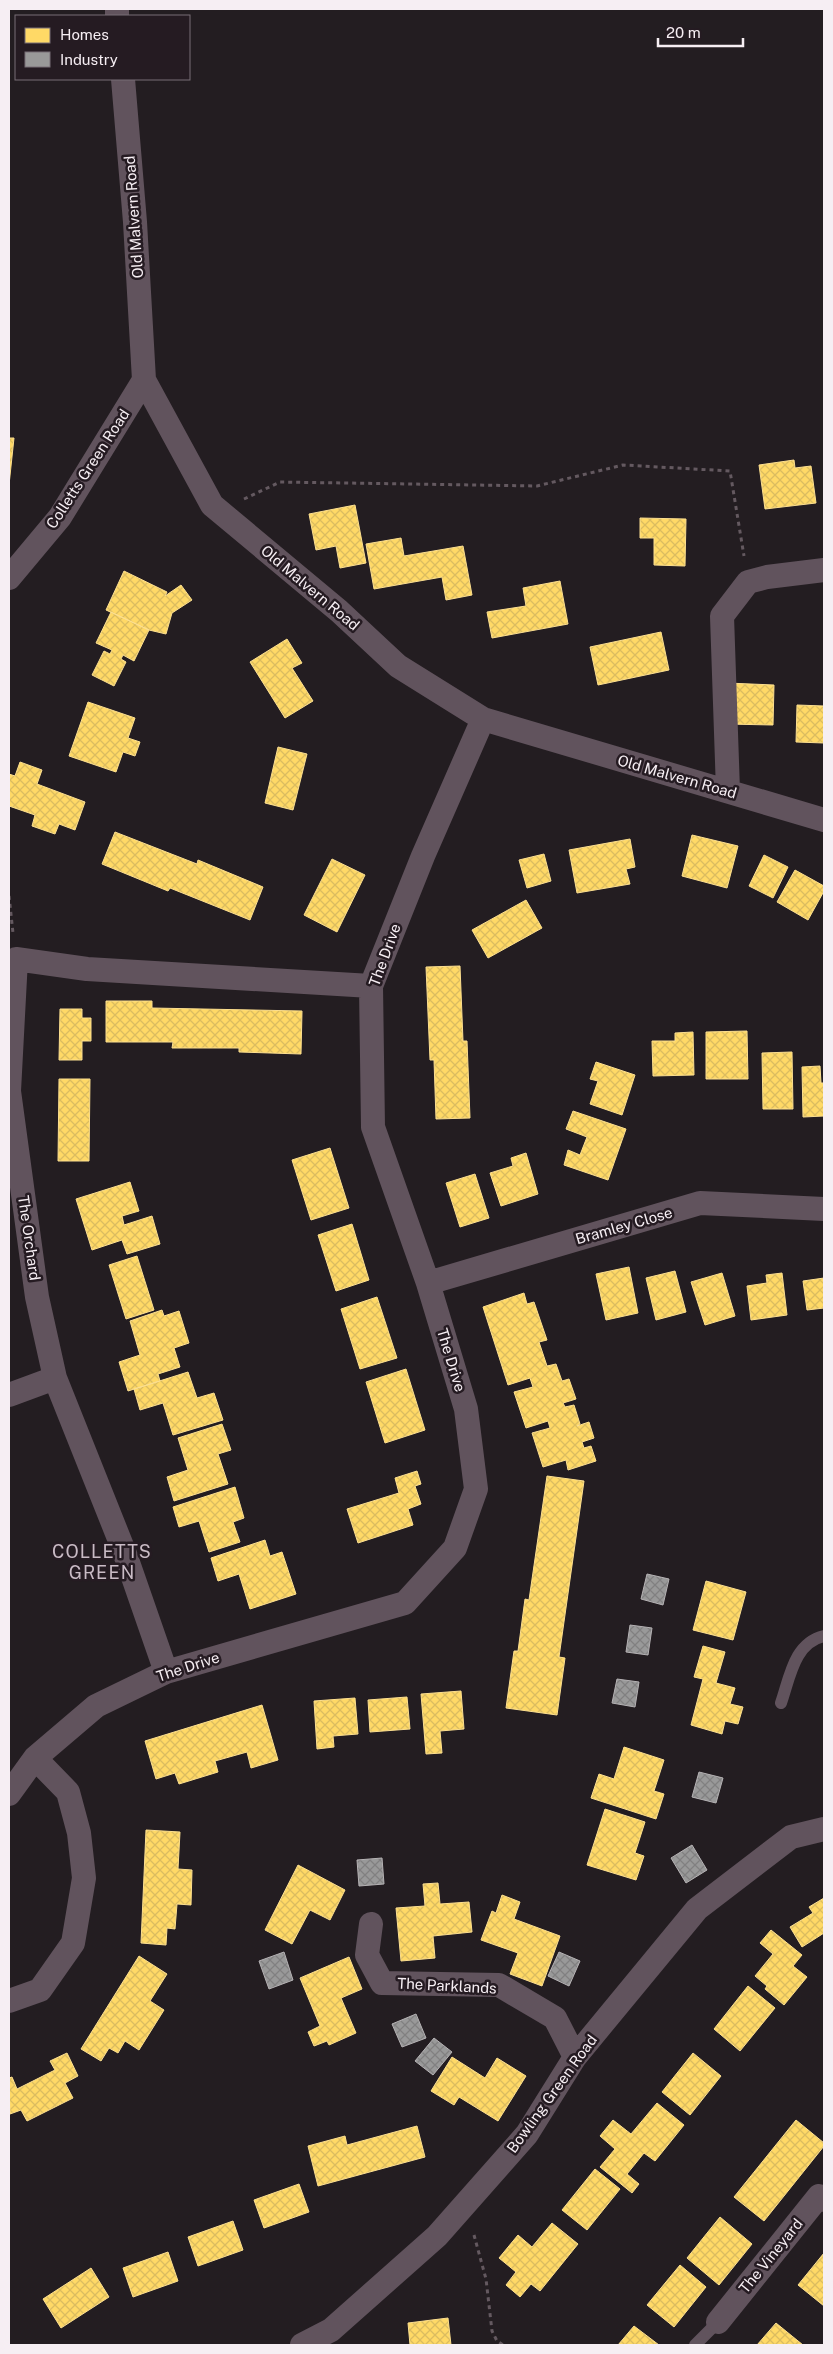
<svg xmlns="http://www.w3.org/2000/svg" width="833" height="2354" viewBox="0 0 833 2354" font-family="'Public Sans',sans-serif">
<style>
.homes{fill:url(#homes-cross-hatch);stroke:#fcdf90}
.industry{fill:url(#industry-cross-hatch);stroke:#b5b2b4}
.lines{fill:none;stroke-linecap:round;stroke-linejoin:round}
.path{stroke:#645960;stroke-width:3;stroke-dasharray:4 4;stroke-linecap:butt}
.lane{stroke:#61535d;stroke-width:12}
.street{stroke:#61535d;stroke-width:24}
.labels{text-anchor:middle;stroke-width:5;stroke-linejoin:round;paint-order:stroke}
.street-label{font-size:15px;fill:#f6eef3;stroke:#251b22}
.quarter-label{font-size:18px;letter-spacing:1px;fill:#c9bbc5;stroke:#251b22}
</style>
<defs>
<pattern id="homes-cross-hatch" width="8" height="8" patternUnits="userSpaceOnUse" patternTransform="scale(1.25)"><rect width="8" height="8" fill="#ffd966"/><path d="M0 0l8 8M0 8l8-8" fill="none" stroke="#dbbc60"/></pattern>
<pattern id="industry-cross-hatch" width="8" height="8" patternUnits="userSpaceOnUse" patternTransform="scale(1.25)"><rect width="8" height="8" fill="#999"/><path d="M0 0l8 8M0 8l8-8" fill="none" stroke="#818081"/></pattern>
</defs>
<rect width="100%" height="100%" fill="#231d21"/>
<path class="homes" d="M 9,438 L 14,438 L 9,485 Z
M 794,460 L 795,468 L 811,466 L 816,503 L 765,509 L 759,465 Z
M 355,505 L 366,563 L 340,568 L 336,546 L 316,550 L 309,514 Z
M 640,518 L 686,519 L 685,566 L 654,565 L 654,538 L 640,538 Z
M 401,538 L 404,556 L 463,546 L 472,595 L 446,600 L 442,577 L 374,589 L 366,544 Z
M 124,571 L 167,592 L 165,596 L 181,585 L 192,600 L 172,613 L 166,634 L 149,630 L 106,610 Z
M 560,581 L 568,624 L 492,638 L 487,612 L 526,606 L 523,588 Z
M 111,612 L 149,630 L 134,661 L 123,655 L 121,659 L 126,662 L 114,686 L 92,675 L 104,651 L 110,654 L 112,650 L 96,643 Z
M 661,632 L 669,670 L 598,685 L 590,647 Z
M 287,639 L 302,663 L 292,668 L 313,701 L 285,718 L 250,662 Z
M 727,683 L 774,685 L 773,725 L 726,724 Z
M 88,702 L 135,718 L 128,738 L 140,742 L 135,756 L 123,752 L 116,772 L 69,756 Z
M 797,705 L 824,706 L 824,743 L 796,742 Z
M 278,747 L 307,754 L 293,810 L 265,803 Z
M 20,762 L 42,770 L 37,784 L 85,802 L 75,830 L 59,824 L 55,834 L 32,826 L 35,815 L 9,806 L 9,774 L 15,776 Z
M 115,832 L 197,864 L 198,860 L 263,887 L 250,920 L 170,888 L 168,891 L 102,864 Z
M 692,835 L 738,846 L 727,888 L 682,876 Z
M 630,839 L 635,867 L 626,869 L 630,884 L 577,893 L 569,850 Z
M 544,854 L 551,881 L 527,888 L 519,860 Z
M 764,855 L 788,867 L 773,898 L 749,886 Z
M 332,859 L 365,875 L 337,932 L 304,915 Z
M 795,870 L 824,886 L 824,891 L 808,920 L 777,902 Z
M 526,900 L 542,928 L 488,958 L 472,930 Z
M 460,966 L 463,1041 L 467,1041 L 470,1118 L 436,1119 L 434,1060 L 430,1060 L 426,967 Z
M 106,1001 L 152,1001 L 152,1008 L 302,1011 L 301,1054 L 239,1052 L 239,1048 L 172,1048 L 173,1042 L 106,1042 Z
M 60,1009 L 82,1009 L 82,1018 L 91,1018 L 91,1041 L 82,1041 L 82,1060 L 59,1060 Z
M 747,1031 L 748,1079 L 706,1079 L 706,1032 Z
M 693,1032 L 694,1075 L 653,1076 L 652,1041 L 675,1041 L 675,1033 Z
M 792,1052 L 793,1109 L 763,1109 L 762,1053 Z
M 596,1062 L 635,1075 L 622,1115 L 590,1104 L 598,1081 L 590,1079 Z
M 820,1066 L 821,1083 L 824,1083 L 824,1116 L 803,1117 L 802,1067 Z
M 59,1079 L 90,1079 L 89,1161 L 58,1161 Z
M 573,1111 L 626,1129 L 608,1180 L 564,1165 L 568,1150 L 580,1155 L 587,1137 L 566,1129 Z
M 330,1148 L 349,1208 L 311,1220 L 292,1160 Z
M 526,1153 L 538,1194 L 501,1206 L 490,1173 L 513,1166 L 511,1158 Z
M 475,1174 L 489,1218 L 460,1227 L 446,1183 Z
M 130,1182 L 139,1211 L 122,1216 L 124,1225 L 152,1216 L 160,1244 L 127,1254 L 122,1240 L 92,1250 L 76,1199 Z
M 352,1224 L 369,1280 L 336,1291 L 318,1235 Z
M 137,1256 L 154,1310 L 126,1319 L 109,1265 Z
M 629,1267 L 638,1313 L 606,1320 L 596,1274 Z
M 675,1271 L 686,1312 L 656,1320 L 646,1278 Z
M 722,1273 L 735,1316 L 705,1325 L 691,1282 Z
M 782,1273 L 787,1315 L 751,1320 L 747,1286 L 767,1283 L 766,1275 Z
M 824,1278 L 824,1308 L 807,1310 L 803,1281 Z
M 524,1293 L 527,1304 L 534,1302 L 547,1340 L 539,1342 L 547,1366 L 556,1364 L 562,1381 L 569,1379 L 576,1399 L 563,1403 L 565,1407 L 574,1405 L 580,1424 L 577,1426 L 589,1422 L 594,1438 L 582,1442 L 584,1448 L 591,1446 L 596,1461 L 568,1470 L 566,1460 L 543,1467 L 532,1433 L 550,1428 L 548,1421 L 526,1428 L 514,1392 L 533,1387 L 530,1378 L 508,1385 L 483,1307 Z
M 377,1297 L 397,1358 L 360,1369 L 341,1309 Z
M 162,1310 L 164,1316 L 179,1311 L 189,1343 L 174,1348 L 180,1367 L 158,1374 L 160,1381 L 128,1391 L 119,1362 L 140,1355 L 130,1321 Z
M 406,1369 L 425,1430 L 385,1443 L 366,1382 Z
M 188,1372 L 197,1398 L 214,1393 L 223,1420 L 173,1435 L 163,1403 L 140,1410 L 134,1389 Z
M 222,1424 L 231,1450 L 218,1454 L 228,1484 L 174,1501 L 167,1477 L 188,1470 L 178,1438 Z
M 417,1471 L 421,1484 L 415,1486 L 421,1504 L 408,1509 L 413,1525 L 358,1543 L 347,1509 L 399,1493 L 395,1478 Z
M 547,1476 L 584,1481 L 559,1657 L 565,1658 L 557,1715 L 506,1708 L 514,1651 L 518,1651 L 525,1599 L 529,1600 Z
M 235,1487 L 244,1518 L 233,1522 L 240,1542 L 209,1552 L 199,1521 L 179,1527 L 173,1507 Z
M 265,1540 L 270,1556 L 282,1552 L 296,1594 L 250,1609 L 239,1574 L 218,1581 L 211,1558 Z
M 706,1581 L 746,1592 L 733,1640 L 693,1630 Z
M 703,1646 L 725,1652 L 716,1683 L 735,1688 L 730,1704 L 743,1707 L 738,1724 L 725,1721 L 722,1734 L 691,1725 L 703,1679 L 694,1677 Z
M 461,1691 L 464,1729 L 440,1731 L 442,1753 L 426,1754 L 421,1694 Z
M 407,1697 L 410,1729 L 370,1732 L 368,1700 Z
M 355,1698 L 358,1734 L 333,1736 L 334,1747 L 317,1749 L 314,1701 Z
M 262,1705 L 278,1760 L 251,1768 L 247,1752 L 215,1761 L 218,1772 L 179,1784 L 175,1773 L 156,1779 L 145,1741 Z
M 624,1747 L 664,1760 L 654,1791 L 664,1794 L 656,1819 L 591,1798 L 599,1774 L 614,1779 Z
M 605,1809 L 645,1822 L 635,1853 L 644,1856 L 636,1880 L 587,1865 Z
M 146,1830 L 180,1832 L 178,1869 L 192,1870 L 191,1905 L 177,1904 L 175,1929 L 167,1928 L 166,1945 L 141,1943 Z
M 298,1865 L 345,1890 L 330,1920 L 310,1910 L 292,1944 L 265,1930 Z
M 438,1883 L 440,1904 L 469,1902 L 472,1932 L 433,1936 L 435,1958 L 401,1961 L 396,1908 L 425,1906 L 423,1884 Z
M 502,1895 L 520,1902 L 514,1919 L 560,1936 L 542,1986 L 510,1974 L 518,1953 L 481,1940 L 492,1911 L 496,1913 Z
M 824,1898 L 824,1933 L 802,1947 L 790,1927 L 813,1913 L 809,1907 Z
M 771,1930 L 802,1955 L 793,1966 L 807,1977 L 784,2005 L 765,1989 L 767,1986 L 755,1976 L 773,1954 L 760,1943 Z
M 139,1956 L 167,1974 L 150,2001 L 164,2010 L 139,2050 L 125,2041 L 118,2053 L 109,2048 L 101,2061 L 81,2049 Z
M 349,1957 L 362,1989 L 341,1998 L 356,2033 L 329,2045 L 327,2041 L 314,2046 L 308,2032 L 320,2026 L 300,1978 Z
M 748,1986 L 775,2008 L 740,2051 L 714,2029 Z
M 67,2053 L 78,2076 L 65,2083 L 73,2098 L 27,2121 L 21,2110 L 10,2114 L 9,2078 L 12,2077 L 17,2089 L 55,2070 L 50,2061 Z
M 693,2053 L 721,2076 L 690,2115 L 662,2092 Z
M 452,2057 L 485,2078 L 497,2058 L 526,2076 L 498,2121 L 459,2097 L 454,2105 L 431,2091 Z
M 657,2103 L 684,2125 L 655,2161 L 644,2153 L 627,2174 L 639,2184 L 632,2193 L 600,2167 L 615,2149 L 600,2136 L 613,2120 L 631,2134 Z
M 796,2120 L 824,2143 L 824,2146 L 764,2221 L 734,2197 Z
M 417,2126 L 425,2157 L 318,2186 L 308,2146 L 345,2136 L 347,2145 Z
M 595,2169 L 620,2189 L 587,2230 L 562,2210 Z
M 299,2184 L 309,2212 L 264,2228 L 254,2200 Z
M 720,2217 L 752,2244 L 719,2285 L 687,2258 Z
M 233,2221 L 243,2250 L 198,2266 L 188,2237 Z
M 552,2223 L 578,2244 L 540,2291 L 531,2284 L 520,2297 L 506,2285 L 516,2272 L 499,2258 L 518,2235 L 532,2247 Z
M 168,2252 L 178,2281 L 133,2297 L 123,2268 Z
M 824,2253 L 824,2306 L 798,2285 Z
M 680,2265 L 706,2287 L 674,2327 L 647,2305 Z
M 91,2268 L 109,2297 L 61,2328 L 43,2299 Z
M 448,2318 L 451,2345 L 410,2345 L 408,2323 Z
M 776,2323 L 803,2345 L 757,2345 Z
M 634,2326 L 659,2345 L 618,2345 Z"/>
<path class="industry" d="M 647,1574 L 669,1579 L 663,1605 L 641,1599 Z
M 630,1625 L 652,1628 L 648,1655 L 626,1652 Z
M 617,1679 L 639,1682 L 635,1707 L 612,1703 Z
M 699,1772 L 723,1778 L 716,1803 L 692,1797 Z
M 692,1845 L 707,1870 L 686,1883 L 671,1858 Z
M 382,1858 L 384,1884 L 359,1886 L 357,1860 Z
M 284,1952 L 293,1980 L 269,1989 L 259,1961 Z
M 559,1952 L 580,1961 L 569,1986 L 548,1976 Z
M 416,2014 L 426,2038 L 402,2047 L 392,2024 Z
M 434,2038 L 452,2052 L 433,2075 L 415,2061 Z"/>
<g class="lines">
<path class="path" d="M 244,499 L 280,482 L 537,486 L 623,465 L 730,471 L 744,556
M 9,896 L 13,933
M 474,2235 L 486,2279 L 492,2331 L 497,2341 L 503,2345"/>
<path class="lane" d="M 781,1703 C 790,1677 794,1643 824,1636
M 695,2345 L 718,2322"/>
<path class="street" d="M 117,9 L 117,16
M 123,79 L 135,222 L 144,380 L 212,505 L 339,611 L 398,666 L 483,719 L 824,820
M 9,578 L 60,517 L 144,380
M 728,791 L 722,616 L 748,582 L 767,577 L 824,570
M 428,1283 L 700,1203 L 824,1209
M 9,1395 L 55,1378
M 166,1672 L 124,1551 L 55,1378 L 37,1297 L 9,1091 L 16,959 L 87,969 L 371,986
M 9,1794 L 35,1758 L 96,1706 L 166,1672 L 405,1603 L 455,1548 L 476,1489 L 466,1409 L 428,1283 L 373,1127 L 371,986 L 423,856 L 483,719
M 371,1924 L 367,1955 L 382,1983 L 499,1985 L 555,2018 L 575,2057
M 9,2001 L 40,1990 L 73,1943 L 84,1878 L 79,1833 L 68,1792 L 35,1758
M 718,2322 L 819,2196 L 824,2200
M 302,2345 L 331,2330 L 437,2236 L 527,2134 L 575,2057 L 697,1909 L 791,1837 L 824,1829"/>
</g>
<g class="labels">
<g class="street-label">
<text transform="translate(134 217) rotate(-94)" y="5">Old Malvern Road</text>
<text transform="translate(88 469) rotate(-57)" y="5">Colletts Green Road</text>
<text transform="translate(310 588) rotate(40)" y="5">Old Malvern Road</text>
<text transform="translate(677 777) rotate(16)" y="5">Old Malvern Road</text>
<text transform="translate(385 955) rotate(-70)" y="5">The Drive</text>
<text transform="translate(624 1226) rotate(-16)" y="5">Bramley Close</text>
<text transform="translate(29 1238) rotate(82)" y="5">The Orchard</text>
<text transform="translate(451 1360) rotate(73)" y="5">The Drive</text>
<text transform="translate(188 1667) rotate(-18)" y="5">The Drive</text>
<text transform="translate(447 1986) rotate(3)" y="5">The Parklands</text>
<text transform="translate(552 2094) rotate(-54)" y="5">Bowling Green Road</text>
<text transform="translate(771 2256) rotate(-51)" y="5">The Vineyard</text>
</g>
<g class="quarter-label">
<text x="102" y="1558">COLLETTS<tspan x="102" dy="21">GREEN</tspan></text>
</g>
</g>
<rect width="833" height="2354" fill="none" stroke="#f6eef3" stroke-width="20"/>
<rect x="15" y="15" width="175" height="65" fill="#251b22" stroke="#796f76"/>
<rect x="25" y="28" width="25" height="15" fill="#ffd966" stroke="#796f76"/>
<text x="60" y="40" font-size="15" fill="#f6eef3">Homes</text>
<rect x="25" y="52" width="25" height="15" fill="#999999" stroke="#796f76"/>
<text x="60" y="65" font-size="15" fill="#f6eef3">Industry</text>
<path d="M658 38v8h85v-8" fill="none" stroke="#f6eef3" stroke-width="2.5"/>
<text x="666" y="38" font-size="15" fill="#f6eef3" stroke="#251b22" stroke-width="4" paint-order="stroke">20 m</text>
</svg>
